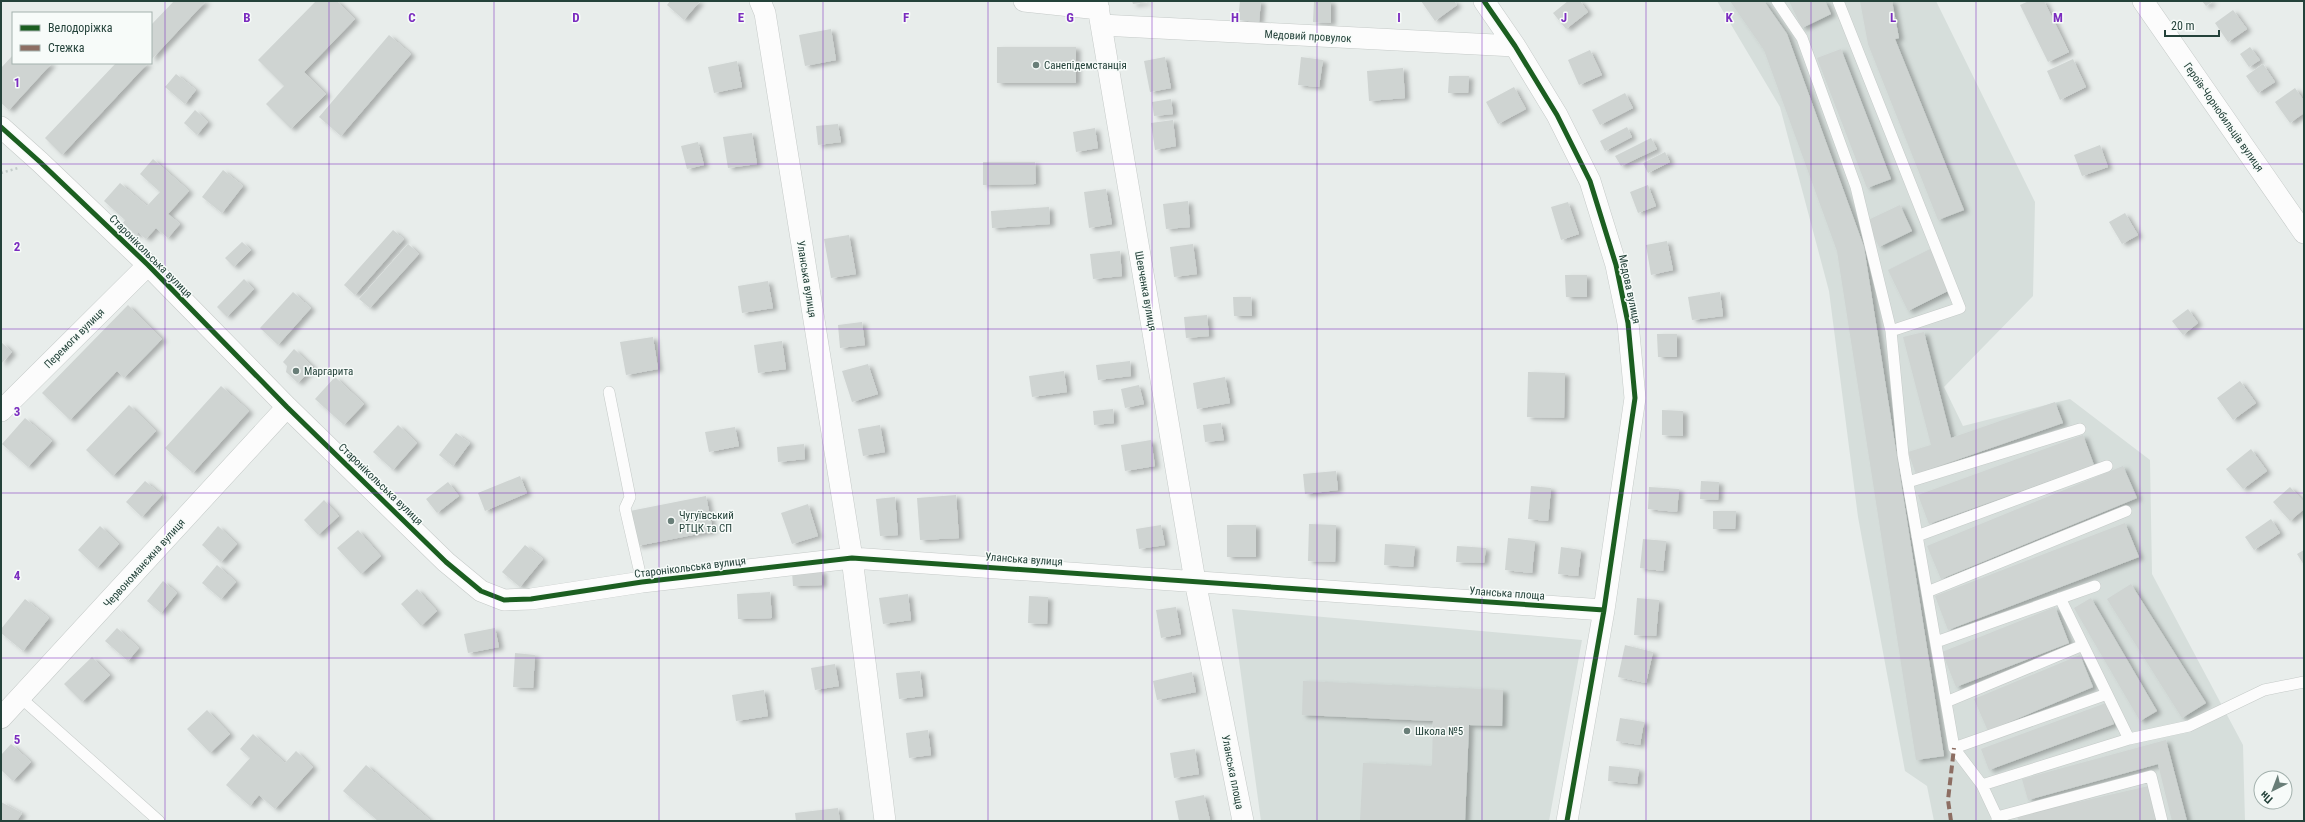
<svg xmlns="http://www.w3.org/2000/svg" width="2305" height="822" viewBox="0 0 2305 822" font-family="'Roboto Condensed',sans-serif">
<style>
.built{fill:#d6dedb}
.building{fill:#cfd4d2;filter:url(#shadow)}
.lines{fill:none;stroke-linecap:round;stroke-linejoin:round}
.service-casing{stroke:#c5cac8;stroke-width:12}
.minor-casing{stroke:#c5cac8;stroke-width:22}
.path{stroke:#c3ccca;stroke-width:2.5;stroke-dasharray:2 3;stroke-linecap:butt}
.service{stroke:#fcfcfc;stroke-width:11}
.minor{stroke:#fcfcfc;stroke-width:21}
.quiet{stroke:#8d6e63;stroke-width:4;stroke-dasharray:8 4;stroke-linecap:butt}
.cycleway-casing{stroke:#f7fbf9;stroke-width:8}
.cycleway{stroke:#1b5e20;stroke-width:5}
.grid{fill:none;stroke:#7b2cbf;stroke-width:1;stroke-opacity:0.55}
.poi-dot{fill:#697e78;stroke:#f7fbf9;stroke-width:1.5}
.labels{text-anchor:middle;stroke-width:3;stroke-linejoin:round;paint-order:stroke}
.street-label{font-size:11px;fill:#24423a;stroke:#f7fbf9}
.poi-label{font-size:11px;fill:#24423a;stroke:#f7fbf9;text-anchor:start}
.grid-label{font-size:13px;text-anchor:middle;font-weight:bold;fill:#7b2cbf;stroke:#f7fbf9;stroke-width:3;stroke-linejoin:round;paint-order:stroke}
</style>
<defs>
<filter id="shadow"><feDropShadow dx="4.5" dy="2.5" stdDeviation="2" flood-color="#0004"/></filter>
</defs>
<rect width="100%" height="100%" fill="#e8edeb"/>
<path class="built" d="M 1717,1 L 1936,1 L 2035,202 L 2033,296 L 1944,387 L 1963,426 L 2070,399 L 2150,460 L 2152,574 L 2243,745 L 2245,821 L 1934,821 L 1927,786 L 1905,771 L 1858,517 L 1829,291 L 1780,107 Z
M 1232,609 L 1582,640 L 1549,821 L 1261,821 Z"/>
<path class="building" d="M 174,1 L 206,1 L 151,60 L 151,25 Z
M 316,1 L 337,1 L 355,19 L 304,72 L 326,94 L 291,129 L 266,104 L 284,86 L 258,60 Z
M 670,1 L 700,1 L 684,20 L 667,5 Z
M 1132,1 L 1147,1 L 1147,2 L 1133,4 Z
M 1240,1 L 1261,1 L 1259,22 L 1238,20 Z
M 1314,1 L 1331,1 L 1331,23 L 1313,22 Z
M 1421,1 L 1454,1 L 1457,5 L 1435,21 Z
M 1568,1 L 1580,1 L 1588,12 L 1566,29 L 1553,13 Z
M 1730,1 L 1764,1 L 1787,34 L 1864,247 L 1944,756 L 1916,760 L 1837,251 L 1764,50 Z
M 1789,1 L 1825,1 L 1831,14 L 1802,28 Z
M 1860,1 L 1892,1 L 1899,38 L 1895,39 L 1964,210 L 1938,220 L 1868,44 Z
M 2029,1 L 2044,1 L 2069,52 L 2048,62 L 2020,5 Z
M 2202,1 L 2213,1 L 2206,6 Z
M 2233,10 L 2247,29 L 2228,42 L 2215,23 Z
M 831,29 L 836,60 L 805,66 L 799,35 Z
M 389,35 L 411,54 L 341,136 L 319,117 Z
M 997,47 L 1076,47 L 1076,83 L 997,83 Z
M 2250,47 L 2260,60 L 2249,67 L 2240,54 Z
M 1841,49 L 1891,179 L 1867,188 L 1817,58 Z
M 1590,50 L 1602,75 L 1579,85 L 1568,60 Z
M 13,55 L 13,63 L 52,63 L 9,110 L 1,103 L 1,68 Z
M 1165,57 L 1171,88 L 1150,92 L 1144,61 Z
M 1301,57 L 1323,60 L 1319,87 L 1298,85 Z
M 2073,59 L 2086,87 L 2060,100 L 2047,71 Z
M 737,61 L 742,87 L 714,93 L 708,67 Z
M 116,63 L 148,63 L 62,155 L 45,138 Z
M 2263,64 L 2275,82 L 2258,93 L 2246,76 Z
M 1403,68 L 1405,98 L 1369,101 L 1367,71 Z
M 176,74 L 196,90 L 185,104 L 165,87 Z
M 1449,76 L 1469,76 L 1468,93 L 1448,93 Z
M 1514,87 L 1526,109 L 1498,124 L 1486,102 Z
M 2295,88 L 2304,101 L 2304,113 L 2290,123 L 2275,102 Z
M 1625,93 L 1633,108 L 1600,125 L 1592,110 Z
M 1171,99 L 1173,114 L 1154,116 L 1152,102 Z
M 195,110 L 208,122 L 197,135 L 184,123 Z
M 1173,120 L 1176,146 L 1155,150 L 1151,123 Z
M 838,124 L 841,142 L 818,145 L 816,126 Z
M 1627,127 L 1632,137 L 1605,151 L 1600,141 Z
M 1095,128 L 1098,148 L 1076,152 L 1073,132 Z
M 752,133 L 757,164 L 728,168 L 723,137 Z
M 1651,138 L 1657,149 L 1621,166 L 1615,156 Z
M 698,142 L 704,165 L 687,169 L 681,146 Z
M 2100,145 L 2108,167 L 2082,176 L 2074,155 Z
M 1665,152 L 1670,162 L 1648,173 L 1643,163 Z
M 153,159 L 189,191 L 168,214 L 180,224 L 168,238 L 156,228 L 146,239 L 138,232 L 136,235 L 123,223 L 125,220 L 104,201 L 120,183 L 147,206 L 160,192 L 140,174 Z
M 983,162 L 1035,162 L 1036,184 L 983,185 Z
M 223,170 L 243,186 L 222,213 L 202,197 Z
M 1648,185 L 1656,206 L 1638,213 L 1630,192 Z
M 1106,189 L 1112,224 L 1089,228 L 1084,192 Z
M 1188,201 L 1190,227 L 1166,229 L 1163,204 Z
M 1568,202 L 1579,234 L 1561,240 L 1551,207 Z
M 1900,205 L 1912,231 L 1879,247 L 1866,221 Z
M 1049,207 L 1050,224 L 992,228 L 991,211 Z
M 2125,213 L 2138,235 L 2122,244 L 2109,222 Z
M 393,230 L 404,239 L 355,295 L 344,285 Z
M 849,235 L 856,274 L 831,278 L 824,239 Z
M 1667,241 L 1673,270 L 1651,275 L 1646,245 Z
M 242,242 L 251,250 L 234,267 L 225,258 Z
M 408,244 L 419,254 L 370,308 L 359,299 Z
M 1193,244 L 1197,274 L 1174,277 L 1170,247 Z
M 1930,249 L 1950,290 L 1908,311 L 1888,270 Z
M 1120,251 L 1122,276 L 1093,279 L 1090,254 Z
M 1565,275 L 1587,275 L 1587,297 L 1566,297 Z
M 244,279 L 254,289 L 227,317 L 217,307 Z
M 768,281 L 773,308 L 742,313 L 738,286 Z
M 293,292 L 311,308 L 278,345 L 260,328 Z
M 1720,292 L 1723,316 L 1692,320 L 1688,297 Z
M 1233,297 L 1251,297 L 1252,316 L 1234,316 Z
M 128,305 L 162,339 L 124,378 L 117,371 L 70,420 L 42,393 Z
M 2188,309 L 2198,323 L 2183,335 L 2172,321 Z
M 1207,315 L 1209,336 L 1186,338 L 1184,317 Z
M 862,322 L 865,345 L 840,348 L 838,325 Z
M 1924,332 L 1951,438 L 2055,402 L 2063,423 L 1916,474 L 1908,452 L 1931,445 L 1903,337 Z
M 1657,334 L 1677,334 L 1677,357 L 1658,357 Z
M 653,337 L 658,369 L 626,375 L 620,342 Z
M 782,341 L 786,369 L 758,373 L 754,345 Z
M 1,342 L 12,352 L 1,364 Z
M 294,349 L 313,367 L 298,383 L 286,372 L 287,366 L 283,362 Z
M 1130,361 L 1131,376 L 1098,380 L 1096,365 Z
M 868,364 L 878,394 L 852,402 L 842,371 Z
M 1064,371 L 1067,392 L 1032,397 L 1029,376 Z
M 1528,372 L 1565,373 L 1564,418 L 1527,417 Z
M 335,377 L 364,404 L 344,425 L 315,399 Z
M 1225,377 L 1230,403 L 1197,409 L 1193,383 Z
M 2240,381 L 2256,403 L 2233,420 L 2217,398 Z
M 1139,385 L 1144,404 L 1125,408 L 1121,389 Z
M 221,386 L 249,411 L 193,473 L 165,448 Z
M 129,405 L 156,431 L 113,476 L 86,450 Z
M 1113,409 L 1114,423 L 1094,425 L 1093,411 Z
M 1662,410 L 1683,411 L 1683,436 L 1662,435 Z
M 25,418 L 52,441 L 28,467 L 2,444 Z
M 1221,423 L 1224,440 L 1205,442 L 1203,425 Z
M 398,425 L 417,443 L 393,470 L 373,452 Z
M 880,425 L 885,452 L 863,456 L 858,429 Z
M 735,427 L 739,446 L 709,452 L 705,432 Z
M 456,433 L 470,443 L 453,466 L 439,455 Z
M 2083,435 L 2094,465 L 1929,524 L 1918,495 Z
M 1151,440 L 1155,466 L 1125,471 L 1121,445 Z
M 804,444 L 805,459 L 778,462 L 777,447 Z
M 2251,449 L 2267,471 L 2243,489 L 2226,469 Z
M 2123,466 L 2137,498 L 1941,579 L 1927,546 Z
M 1336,471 L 1338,490 L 1305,494 L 1303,474 Z
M 520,476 L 527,493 L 485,511 L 478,493 Z
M 145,481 L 162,495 L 142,517 L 126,502 Z
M 1701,481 L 1719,482 L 1718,500 L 1700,499 Z
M 448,482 L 459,496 L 437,513 L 426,499 Z
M 1531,486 L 1551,488 L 1548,521 L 1528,519 Z
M 1649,487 L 1679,489 L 1677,512 L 1648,509 Z
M 2290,487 L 2304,502 L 2304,509 L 2290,521 L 2273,502 Z
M 956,495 L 959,538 L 920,540 L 917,498 Z
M 706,496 L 713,531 L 637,546 L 630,511 Z
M 895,497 L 898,535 L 880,536 L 876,499 Z
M 324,500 L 339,516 L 318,535 L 304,520 Z
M 808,504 L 818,536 L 792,544 L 781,513 Z
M 1713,511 L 1736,511 L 1735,529 L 1713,529 Z
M 2271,519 L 2280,533 L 2254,550 L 2245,537 Z
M 2125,523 L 2139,557 L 1948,630 L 1935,596 Z
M 1309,524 L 1336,525 L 1335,562 L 1308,561 Z
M 1161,525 L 1165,545 L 1139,549 L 1136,529 Z
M 1227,525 L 1256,525 L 1256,557 L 1227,557 Z
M 100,526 L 119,544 L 97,568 L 78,550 Z
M 218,526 L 237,544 L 221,562 L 202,545 Z
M 358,530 L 381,556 L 361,574 L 337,548 Z
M 1508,538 L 1535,541 L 1532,573 L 1505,570 Z
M 1643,539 L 1666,541 L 1663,571 L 1640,568 Z
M 1385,544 L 1415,546 L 1413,567 L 1384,565 Z
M 525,545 L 543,559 L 520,587 L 502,572 Z
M 1457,546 L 1486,548 L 1484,563 L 1456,562 Z
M 1561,547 L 1581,550 L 1578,576 L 1558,574 Z
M 2304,550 L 2304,565 L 2297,554 Z
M 217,565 L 236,582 L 221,599 L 202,583 Z
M 792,571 L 822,571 L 822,585 L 793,586 Z
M 163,581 L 177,593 L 161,613 L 147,601 Z
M 2131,584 L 2206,703 L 2182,718 L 2107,599 Z
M 417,589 L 437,611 L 421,626 L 401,604 Z
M 770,592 L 772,618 L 738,619 L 737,594 Z
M 908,594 L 911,620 L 883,624 L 879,598 Z
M 1029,596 L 1048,597 L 1047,624 L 1028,623 Z
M 1637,598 L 1659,600 L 1656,636 L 1634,635 Z
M 2091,598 L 2157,711 L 2140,721 L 2074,608 Z
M 25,599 L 49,618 L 23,651 L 1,633 L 1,629 Z
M 1176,607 L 1181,634 L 1161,638 L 1156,610 Z
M 2055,607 L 2069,643 L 1956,687 L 1942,652 Z
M 117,628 L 139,648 L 128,661 L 105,641 Z
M 495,628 L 499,647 L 468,653 L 464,634 Z
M 1625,645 L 1653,652 L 1646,683 L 1618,677 Z
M 515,653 L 535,655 L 533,688 L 513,687 Z
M 2080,655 L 2093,687 L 1988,731 L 1974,699 Z
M 92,657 L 110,675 L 82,702 L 64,684 Z
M 835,664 L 839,686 L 815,690 L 811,668 Z
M 920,671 L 923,696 L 899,699 L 896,673 Z
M 1192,672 L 1196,692 L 1157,700 L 1153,681 Z
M 1303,681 L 1503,690 L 1502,726 L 1469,725 L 1465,821 L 1360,821 L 1363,763 L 1432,766 L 1433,721 L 1302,715 Z
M 764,690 L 768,716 L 736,721 L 732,695 Z
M 2106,703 L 2114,724 L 1989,770 L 1981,749 Z
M 207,710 L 230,734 L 210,753 L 187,729 Z
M 1620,718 L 1644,722 L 1640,745 L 1616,741 Z
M 928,730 L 931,755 L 909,758 L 906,733 Z
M 253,734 L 285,763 L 296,751 L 313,767 L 275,809 L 259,795 L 250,806 L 226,785 L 250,758 L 240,749 Z
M 2166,740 L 2187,821 L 2172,821 L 2158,764 L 2028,800 L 2022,779 Z
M 11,744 L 31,762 L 13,781 L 1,770 L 1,755 Z
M 1195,749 L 1199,774 L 1174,778 L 1170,753 Z
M 366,765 L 431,821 L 378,821 L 343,791 Z
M 1609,766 L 1639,769 L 1637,784 L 1608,781 Z
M 2149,786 L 2156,821 L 2019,821 L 2017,816 Z
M 1204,795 L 1210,820 L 1179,821 L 1175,801 Z
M 1,802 L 22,813 L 17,821 L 1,821 Z
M 838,808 L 840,821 L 796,821 L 795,813 Z"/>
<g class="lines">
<defs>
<path id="service" d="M 1777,1 L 1802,38 L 1856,187 L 1891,331
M 1838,1 L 1960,308 L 1891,331 L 1903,455 L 1954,748 L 1982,785 L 1997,817 L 1997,821
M 609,392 L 630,497 L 625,508 L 642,582
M 1908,482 L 2080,429
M 1917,536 L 2107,466
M 1927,592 L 2126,511
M 2060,598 L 2129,739
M 1936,642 L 2095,586
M 21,698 L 159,821
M 1946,702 L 2083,645
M 1954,748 L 2107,694
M 1982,785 L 2129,739 L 2189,726 L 2264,690 L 2304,682
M 2000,821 L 1997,817 L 2151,776 L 2162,821"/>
<path id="minor" d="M 760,1 L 765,13 L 852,558 L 885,821
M 1024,1 L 1099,9
M 1097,1 L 1195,581 L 1243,821
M 1484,1 L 1515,46 L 1557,115 L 1590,181 L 1616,265 L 1628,323 L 1635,398 L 1604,610 L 1567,821
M 2143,1 L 2304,233
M 1101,25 L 1515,46
M 1,127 L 40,162 L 148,265 L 287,407 L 446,562 L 481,591 L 504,600 L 531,599 L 642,582 L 852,558 L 1604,610
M 1,411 L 148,265
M 1,718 L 287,407"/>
</defs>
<use href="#service" class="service-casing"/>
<use href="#minor" class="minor-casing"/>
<path class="path" d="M 1,173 L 18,168"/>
<use href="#service" class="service"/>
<use href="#minor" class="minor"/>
<path class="quiet" d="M 1951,821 L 1948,800 L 1954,748"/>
<defs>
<path id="cycleway" d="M 1484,1 L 1515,46 L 1557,115 L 1590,181 L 1616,265 L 1628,323 L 1635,398 L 1604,610 L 1567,821
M 1,127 L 40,162 L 148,265 L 287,407 L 446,562 L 481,591 L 504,600 L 531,599 L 642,582 L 852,558 L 1604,610"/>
</defs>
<use href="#cycleway" class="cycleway-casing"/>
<use href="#cycleway" class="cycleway"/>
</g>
<path class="grid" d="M 165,1 L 165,821M 329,1 L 329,821M 494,1 L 494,821M 659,1 L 659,821M 823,1 L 823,821M 988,1 L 988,821M 1152,1 L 1152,821M 1317,1 L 1317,821M 1482,1 L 1482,821M 1646,1 L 1646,821M 1811,1 L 1811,821M 1976,1 L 1976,821M 2140,1 L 2140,821M 1,164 L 2304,164M 1,329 L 2304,329M 1,493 L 2304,493M 1,658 L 2304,658"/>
<g class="poi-dot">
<circle cx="1036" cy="65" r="4"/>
<circle cx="296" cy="371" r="4"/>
<circle cx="671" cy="521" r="4"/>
<circle cx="1407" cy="731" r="4"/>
</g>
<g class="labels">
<g class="street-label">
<text transform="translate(1308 36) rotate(3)" y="4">Медовий провулок</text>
<text transform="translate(2224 117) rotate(55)" y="4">Героїв-Чорнобильців вулиця</text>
<text transform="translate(151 256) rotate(45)" y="4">Старонікольська вулиця</text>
<text transform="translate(807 279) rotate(81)" y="4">Уланська вулиця</text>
<text transform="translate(1630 289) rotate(78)" y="4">Медова вулиця</text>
<text transform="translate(1146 291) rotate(80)" y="4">Шевченка вулиця</text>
<text transform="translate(74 338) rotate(-45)" y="4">Перемоги вулиця</text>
<text transform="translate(381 484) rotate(44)" y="4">Старонікольська вулиця</text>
<text transform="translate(1024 559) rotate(4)" y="4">Уланська вулиця</text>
<text transform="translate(144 563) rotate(-48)" y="4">Червономанєжна вулиця</text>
<text transform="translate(690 567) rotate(-7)" y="4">Старонікольська вулиця</text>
<text transform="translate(1507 593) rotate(4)" y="4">Уланська площа</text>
<text transform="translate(1233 772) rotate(79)" y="4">Уланська площа</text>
</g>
<g class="poi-label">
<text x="1044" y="69">Санепідемстанція</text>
<text x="304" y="375">Маргарита</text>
<text x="679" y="519">Чугуївський<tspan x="679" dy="13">РТЦК та СП</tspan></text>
<text x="1415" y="735">Школа №5</text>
</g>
</g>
<g class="grid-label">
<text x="247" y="22">B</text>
<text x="412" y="22">C</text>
<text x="576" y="22">D</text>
<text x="741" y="22">E</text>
<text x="906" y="22">F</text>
<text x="1070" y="22">G</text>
<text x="1235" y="22">H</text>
<text x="1399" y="22">I</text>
<text x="1564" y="22">J</text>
<text x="1729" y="22">K</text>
<text x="1893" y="22">L</text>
<text x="2058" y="22">M</text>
<text x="17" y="87">1</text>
<text x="17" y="251">2</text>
<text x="17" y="416">3</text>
<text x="17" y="580">4</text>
<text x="17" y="744">5</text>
</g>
<rect width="2305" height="822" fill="none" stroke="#24423a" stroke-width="4"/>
<rect x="12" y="12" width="140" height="52" fill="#f7fbf9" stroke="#a3b1ad"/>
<rect x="20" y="25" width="20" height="6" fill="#1b5e20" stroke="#a3b1ad"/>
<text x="48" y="32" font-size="12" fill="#24423a">Велодоріжка</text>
<rect x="20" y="45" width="20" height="6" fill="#8d6e63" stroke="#a3b1ad"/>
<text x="48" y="52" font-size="12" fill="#24423a">Стежка</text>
<g transform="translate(2273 790) rotate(222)"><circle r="19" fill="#f7fbf9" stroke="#a3b1ad"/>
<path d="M0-3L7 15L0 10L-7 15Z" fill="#697e78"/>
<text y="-6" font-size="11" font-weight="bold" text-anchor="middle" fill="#24423a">Пн</text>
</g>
<path d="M2165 30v6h54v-6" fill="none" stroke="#24423a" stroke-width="2"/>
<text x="2171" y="30" font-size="12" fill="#24423a" stroke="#f7fbf9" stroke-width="3" paint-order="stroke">20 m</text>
</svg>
